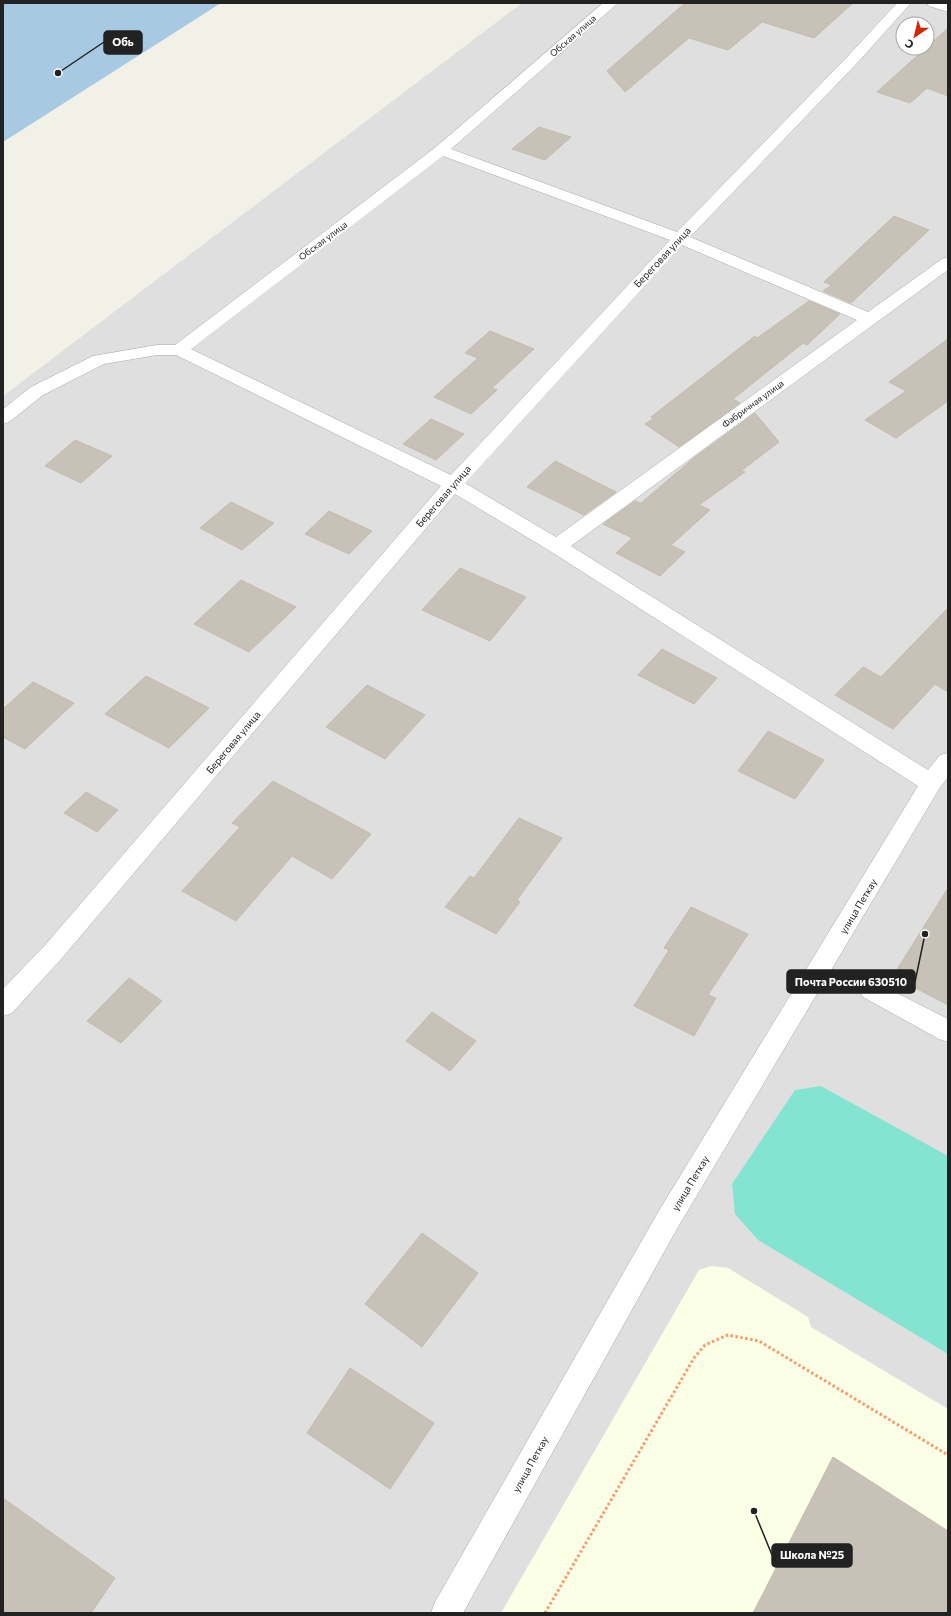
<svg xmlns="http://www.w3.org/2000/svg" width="951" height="1616" viewBox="0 0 951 1616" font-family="Commissioner,sans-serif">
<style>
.residential{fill:#e0dfdf;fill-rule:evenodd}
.education{fill:#faffe5}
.pitch{fill:#83e5d1}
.water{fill:#a7cae2}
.building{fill:#c8c1b7;stroke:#c5bba9}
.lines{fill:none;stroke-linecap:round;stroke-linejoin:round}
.minor-casing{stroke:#a9a9a9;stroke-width:1}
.path{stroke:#ff976d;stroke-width:3;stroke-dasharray:2.5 2.5;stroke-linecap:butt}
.minor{fill:#fff;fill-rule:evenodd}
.labels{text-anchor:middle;stroke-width:3;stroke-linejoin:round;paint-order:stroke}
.far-street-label{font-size:9px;fill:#222;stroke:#fff}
.street-label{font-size:10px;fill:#222;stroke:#fff}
.leader{fill:none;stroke:#222;stroke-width:1.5}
.callout-dot{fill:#222;stroke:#fff;stroke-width:1.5}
.callout{fill:#222;stroke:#222;stroke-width:1.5}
.callout-label{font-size:11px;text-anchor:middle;font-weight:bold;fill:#fff}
</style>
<rect width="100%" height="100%" fill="#f2f1e8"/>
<path class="residential" d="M 522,3 L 948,3 L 948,1613 L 3,1613 L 3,396 ZM 903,24 L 927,24 L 927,48 L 903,48 Z"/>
<path class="education" d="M 711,1266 L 728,1268 L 808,1317 L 811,1327 L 948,1409 L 948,1613 L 501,1613 L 699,1270 Z"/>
<path class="pitch" d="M 821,1086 L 948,1156 L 948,1354 L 758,1240 L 735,1214 L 732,1184 L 795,1090 Z"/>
<path class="water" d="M 3,3 L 221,3 L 3,142 Z"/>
<path class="building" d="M 685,3 L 853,3 L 814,38 L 762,22 L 728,50 L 689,38 L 625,92 L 607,71 Z
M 948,28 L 948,96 L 927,88 L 910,103 L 877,92 Z
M 539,127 L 571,137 L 545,160 L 512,149 Z
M 894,216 L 929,230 L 851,303 L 823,291 L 832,285 L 824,282 Z
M 809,301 L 840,314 L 807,345 L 803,343 L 733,399 L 740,403 L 679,447 L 645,424 L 654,418 L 651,417 L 755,336 L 757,338 Z
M 490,331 L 534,349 L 492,388 L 497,390 L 471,414 L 434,397 L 478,358 L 465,353 Z
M 948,339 L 948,401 L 896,438 L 865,420 L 906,391 L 889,382 Z
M 755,413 L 779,442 L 741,471 L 745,472 L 699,505 L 710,510 L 671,545 L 685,552 L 660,576 L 616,553 L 632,538 L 603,524 L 635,501 L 641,503 L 695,457 Z
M 431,419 L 464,434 L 436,460 L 403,444 Z
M 75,440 L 112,456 L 81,483 L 45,466 Z
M 555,461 L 616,492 L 584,515 L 527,487 Z
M 231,502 L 274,523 L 242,550 L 200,528 Z
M 329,511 L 372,531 L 349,554 L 305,534 Z
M 460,568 L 526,597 L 490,641 L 422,610 Z
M 241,580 L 296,607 L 249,652 L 194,624 Z
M 948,608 L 948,692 L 935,684 L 893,729 L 835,695 L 863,667 L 881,677 Z
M 662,649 L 717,678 L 694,704 L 638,675 Z
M 146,676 L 209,708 L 169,748 L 105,714 Z
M 33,682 L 74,703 L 25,749 L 3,737 L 3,709 Z
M 367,685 L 425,715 L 385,759 L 326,727 Z
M 768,731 L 824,760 L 795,799 L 738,771 Z
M 273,781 L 371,834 L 332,879 L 292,856 L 236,921 L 182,891 L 240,827 L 232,823 Z
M 86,792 L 118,810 L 97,832 L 64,813 Z
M 519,818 L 562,838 L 517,900 L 520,902 L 496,934 L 445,907 L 470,876 L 474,878 Z
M 948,888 L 948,1005 L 893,976 Z
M 691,907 L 748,934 L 708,995 L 716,998 L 694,1036 L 634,1006 L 669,950 L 664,948 Z
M 129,978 L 162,1001 L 121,1043 L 87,1021 Z
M 432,1012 L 476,1041 L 450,1071 L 406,1041 Z
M 422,1233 L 478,1273 L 422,1347 L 365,1304 Z
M 350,1368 L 434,1423 L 390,1489 L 307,1433 Z
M 833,1457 L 948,1531 L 948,1613 L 753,1613 Z
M 3,1498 L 115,1578 L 91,1613 L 3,1613 Z"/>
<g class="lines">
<defs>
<path id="minor" d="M 603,3 L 618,3 L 451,149 L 677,232 L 849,55 L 897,3 L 911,3 L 859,61 L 690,237 L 868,312 L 942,259 L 948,257 L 948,270 L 571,546 L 928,770 L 940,755 L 948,753 L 948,777 L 939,789 L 678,1227 L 463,1613 L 431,1613 L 435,1602 L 660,1209 L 918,786 L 550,551 L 455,494 L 62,958 L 12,1013 L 3,1016 L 3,989 L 46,944 L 441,486 L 176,355 L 157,355 L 104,364 L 43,395 L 9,422 L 3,424 L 3,409 L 31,387 L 93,356 L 157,345 L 175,345 L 436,147 ZM 443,156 L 670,240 L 451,475 L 191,349 ZM 682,245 L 857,320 L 556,537 L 465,483 Z
M 927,3 L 948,4 L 948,12 L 929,6 Z
M 871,980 L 948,1019 L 948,1042 L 939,1039 L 863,997 L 859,990 L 863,983 Z"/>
</defs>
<use href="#minor" class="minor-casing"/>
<path class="path" d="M 545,1613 L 694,1358 L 705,1345 L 728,1335 L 759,1341 L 948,1455"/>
<use href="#minor" class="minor"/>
</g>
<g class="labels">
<g class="far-street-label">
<text transform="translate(573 36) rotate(-41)" y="3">Обская улица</text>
<text transform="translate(323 241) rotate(-37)" y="3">Обская улица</text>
<text transform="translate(753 404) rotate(-36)" y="3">Фабричная улица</text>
</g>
<g class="street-label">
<text transform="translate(662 257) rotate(-47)" y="4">Береговая улица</text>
<text transform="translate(443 496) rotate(-49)" y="4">Береговая улица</text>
<text transform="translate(233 742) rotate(-50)" y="4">Береговая улица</text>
<text transform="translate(858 906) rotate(-59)" y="4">улица Петкау</text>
<text transform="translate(690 1183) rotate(-59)" y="4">улица Петкау</text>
<text transform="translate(530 1464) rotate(-61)" y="4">улица Петкау</text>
</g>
</g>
<path class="leader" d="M58 73L104 42M925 934L915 982M754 1511L772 1555"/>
<g class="callout-dot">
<circle cx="58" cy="73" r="4"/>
<circle cx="925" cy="934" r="4"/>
<circle cx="754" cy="1511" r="4"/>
</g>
<g class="callout">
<rect x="104" y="31" width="38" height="23" rx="4"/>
<rect x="787" y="970" width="128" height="23" rx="4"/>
<rect x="772" y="1544" width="80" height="23" rx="4"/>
</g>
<g class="callout-label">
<text x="123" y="46">Обь</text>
<text x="851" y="986">Почта России 630510</text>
<text x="812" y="1559">Школа №25</text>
</g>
<rect width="951" height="1616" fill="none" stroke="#222222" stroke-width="8"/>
<g transform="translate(915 36) rotate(215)"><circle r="19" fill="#ffffff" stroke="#a7a7a7"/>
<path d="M0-3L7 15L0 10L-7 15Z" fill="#d42700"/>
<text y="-6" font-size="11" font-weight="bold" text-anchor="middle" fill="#222222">С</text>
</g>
</svg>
